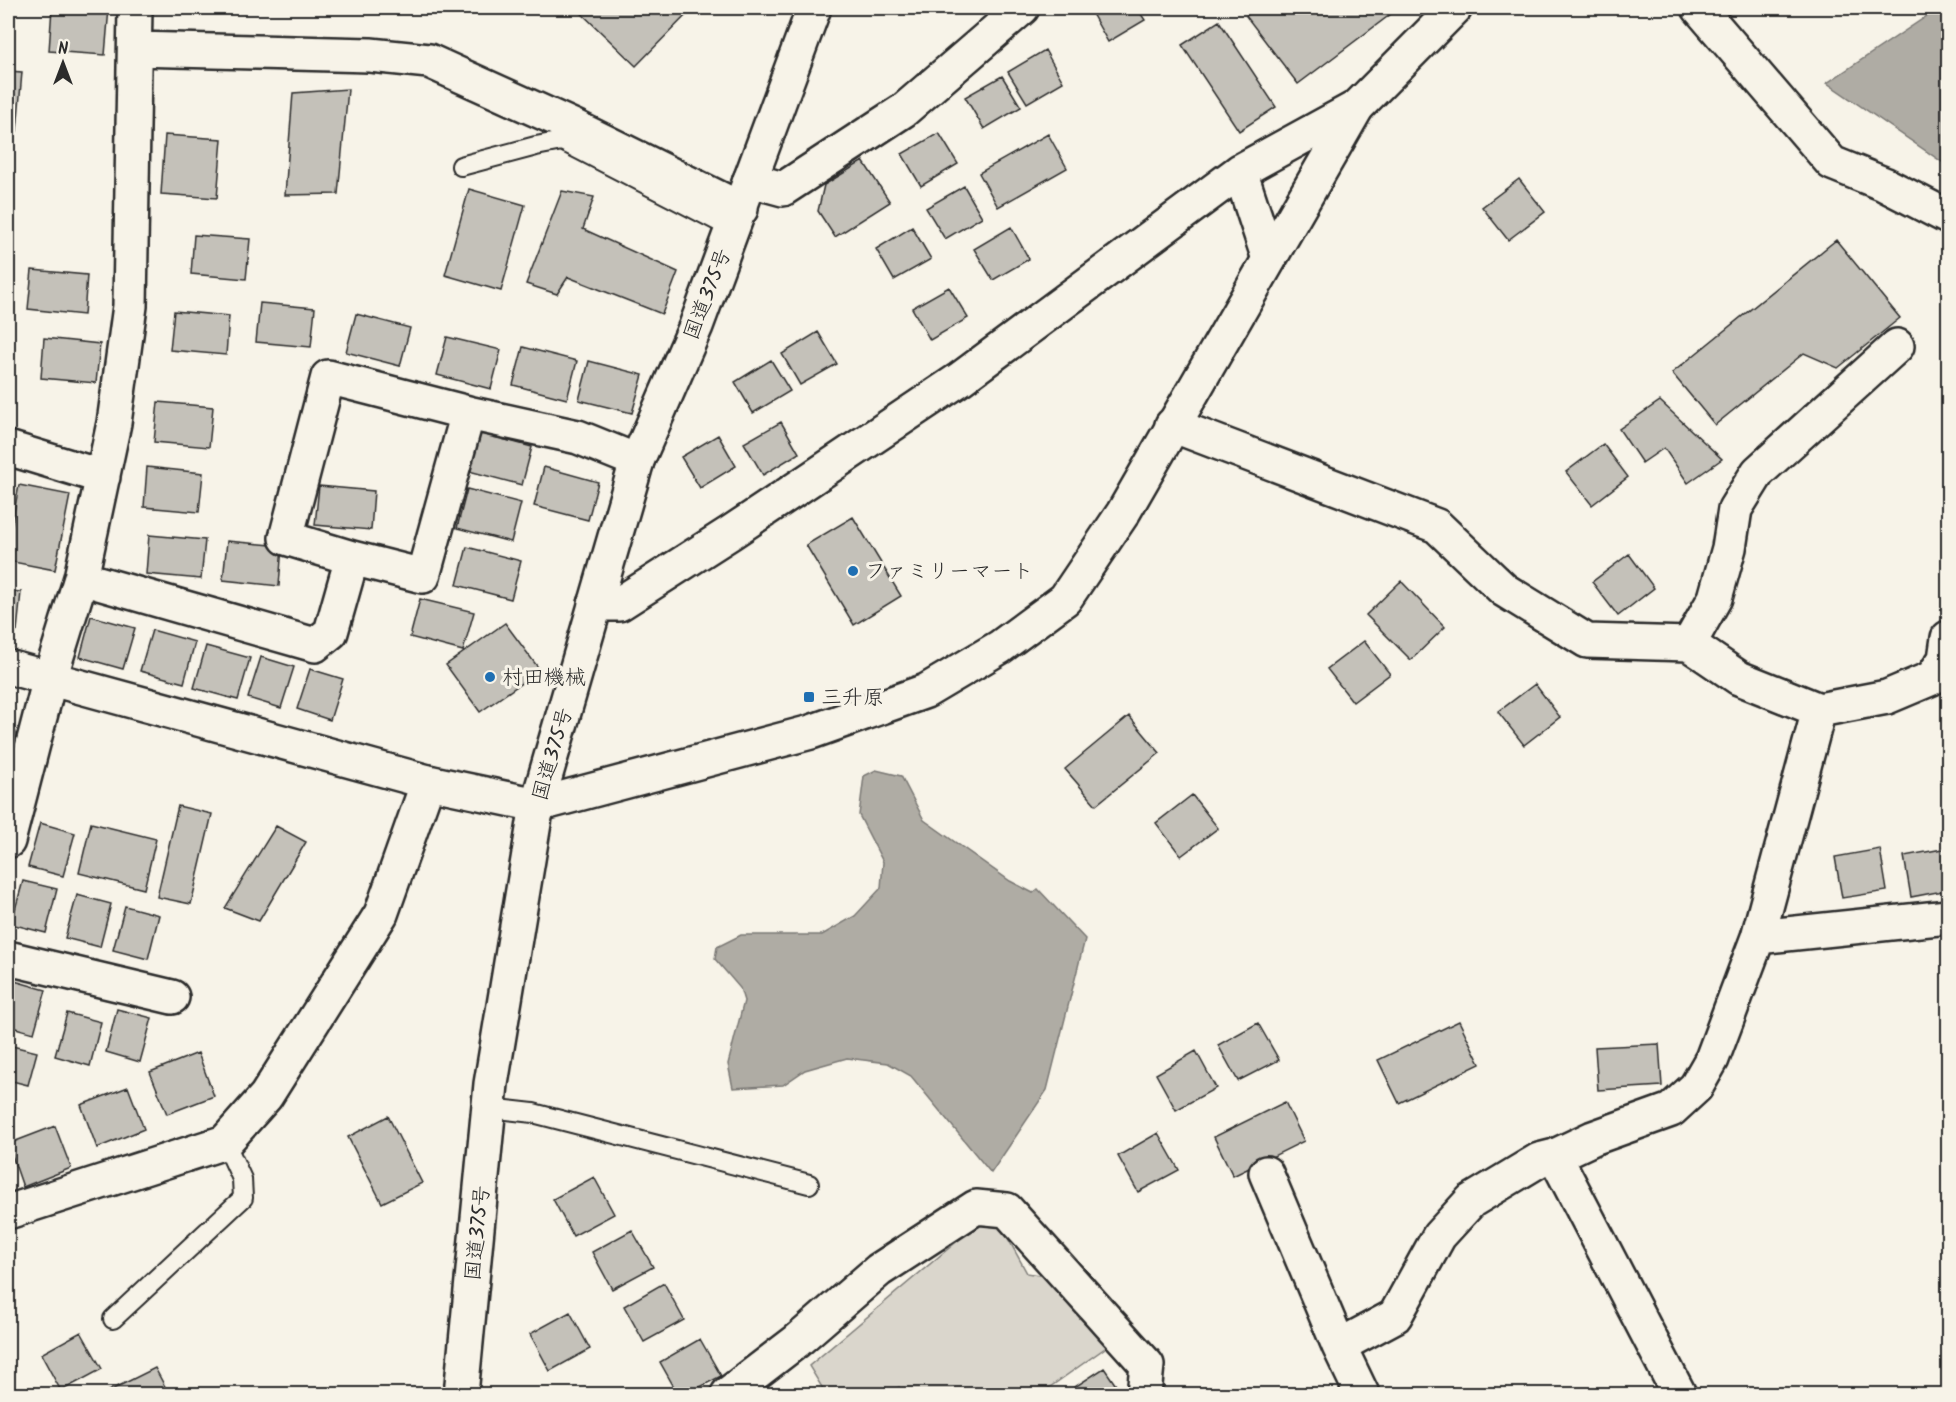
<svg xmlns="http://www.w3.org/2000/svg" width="1956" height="1402" viewBox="0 0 1956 1402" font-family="Kalam,'Klee One',sans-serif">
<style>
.green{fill:#dad6cc;stroke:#82807c;stroke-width:1.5}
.water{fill:#afaca4;stroke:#7a7874;stroke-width:1.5}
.building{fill:#c4c1b9;stroke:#2b2b2b;stroke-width:1.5}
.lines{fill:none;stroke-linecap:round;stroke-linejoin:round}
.service-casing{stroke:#2b2b2b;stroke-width:22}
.minor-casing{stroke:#2b2b2b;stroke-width:38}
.tertiary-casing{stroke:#2b2b2b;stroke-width:38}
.trunk-casing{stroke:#2b2b2b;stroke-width:38}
.service{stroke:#f7f3e8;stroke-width:18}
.minor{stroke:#f7f3e8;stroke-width:33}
.tertiary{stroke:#f7f3e8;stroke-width:33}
.trunk{stroke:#f7f3e8;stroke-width:33}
.poi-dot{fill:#1f6fb2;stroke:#f7f3e8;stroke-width:2}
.labels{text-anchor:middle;stroke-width:6;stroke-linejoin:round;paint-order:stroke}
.street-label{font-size:21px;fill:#2b2b2b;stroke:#f7f3e8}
.poi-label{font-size:21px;fill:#2b2b2b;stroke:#f7f3e8;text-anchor:start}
</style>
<rect width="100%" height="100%" fill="#f7f3e8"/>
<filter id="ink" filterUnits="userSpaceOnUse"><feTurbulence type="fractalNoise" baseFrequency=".0167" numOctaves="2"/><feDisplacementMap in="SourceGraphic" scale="12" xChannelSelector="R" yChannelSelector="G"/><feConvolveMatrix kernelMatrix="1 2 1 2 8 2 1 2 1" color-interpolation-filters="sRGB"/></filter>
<g filter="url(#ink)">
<path class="green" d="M 993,1211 L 1027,1273 L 1087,1283 L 1122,1336 L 1040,1394 L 903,1394 L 899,1387 L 885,1394 L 826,1394 L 809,1366 Z"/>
<path class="water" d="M 1939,8 L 1948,8 L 1948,166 L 1827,83 Z
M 876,770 L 901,776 L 924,820 L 1010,881 L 1033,893 L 1038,889 L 1085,939 L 1047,1090 L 991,1173 L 911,1076 L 888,1063 L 847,1058 L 805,1070 L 783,1085 L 733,1088 L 728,1064 L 744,1001 L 740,988 L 715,959 L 717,947 L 741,935 L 822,935 L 855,916 L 881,888 L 883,862 L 859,815 L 864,776 Z"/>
<path class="building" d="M 52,8 L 109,8 L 105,55 L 49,51 Z
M 576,8 L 693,8 L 636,66 Z
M 1094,8 L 1137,8 L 1145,20 L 1108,42 L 1090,10 Z
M 1258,8 L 1399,8 L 1298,84 L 1246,16 Z
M 1219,21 L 1276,107 L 1239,131 L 1182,45 Z
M 1045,50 L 1063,82 L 1027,103 L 1008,72 Z
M 8,71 L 22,72 L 17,131 L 8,130 Z
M 1002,76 L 1021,107 L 984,129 L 965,97 Z
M 348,89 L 338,194 L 285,195 L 293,93 Z
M 939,133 L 958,164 L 921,186 L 902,154 Z
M 1048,134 L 1067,168 L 998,207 L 979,173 Z
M 165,135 L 222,139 L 217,198 L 161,194 Z
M 863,161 L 890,202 L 835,237 L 818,211 L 824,185 Z
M 1519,179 L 1545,212 L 1508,240 L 1482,207 Z
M 964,186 L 982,217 L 945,239 L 926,208 Z
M 469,189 L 525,205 L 501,291 L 445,275 Z
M 562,191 L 594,197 L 583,229 L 678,272 L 662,314 L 568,277 L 557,294 L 526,284 Z
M 912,227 L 931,259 L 894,280 L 876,249 Z
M 1011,227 L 1029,259 L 993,280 L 974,249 Z
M 194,235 L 250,239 L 246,279 L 191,274 Z
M 1836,240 L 1900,318 L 1838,368 L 1804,353 L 1715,425 L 1672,373 Z
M 32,270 L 87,275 L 84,315 L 28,309 Z
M 949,287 L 968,318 L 930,340 L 912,308 Z
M 260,303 L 315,308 L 311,347 L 256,342 Z
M 174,311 L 229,316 L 226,355 L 170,350 Z
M 356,314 L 410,328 L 400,366 L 346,352 Z
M 818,332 L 837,364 L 800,385 L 782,354 Z
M 447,337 L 501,350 L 491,389 L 437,375 Z
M 44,338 L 100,344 L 96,383 L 41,378 Z
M 523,347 L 577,361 L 567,399 L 513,385 Z
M 771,360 L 790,391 L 753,413 L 735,382 Z
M 589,361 L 643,375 L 632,413 L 579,400 Z
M 1660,401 L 1722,459 L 1688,483 L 1664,448 L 1642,463 L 1619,429 Z
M 158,402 L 213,407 L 209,447 L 154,442 Z
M 781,422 L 799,453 L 763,475 L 744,443 Z
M 479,433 L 532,447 L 522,485 L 469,471 Z
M 718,435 L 736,466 L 700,488 L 681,457 Z
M 1603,444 L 1628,477 L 1592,505 L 1566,472 Z
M 147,467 L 203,473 L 199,512 L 144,507 Z
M 544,467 L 598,482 L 588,520 L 534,506 Z
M 19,485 L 70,495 L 55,570 L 8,561 L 8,545 Z
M 319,486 L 374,491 L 371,530 L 315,525 Z
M 467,489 L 521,503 L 511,542 L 457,528 Z
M 853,517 L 901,596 L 854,625 L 806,545 Z
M 149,535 L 205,540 L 201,579 L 146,574 Z
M 227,541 L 282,546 L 279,586 L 223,580 Z
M 467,547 L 521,561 L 511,599 L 457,585 Z
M 1629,554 L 1654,588 L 1618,616 L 1592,582 Z
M 1401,581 L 1445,627 L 1411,660 L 1366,615 Z
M 8,591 L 21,592 L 17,631 L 8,631 Z
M 420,599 L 474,612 L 463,651 L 410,637 Z
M 91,616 L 135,628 L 123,669 L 80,657 Z
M 505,623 L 540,670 L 480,712 L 446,665 Z
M 152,630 L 195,642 L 184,683 L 140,671 Z
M 1364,641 L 1390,674 L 1353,702 L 1327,669 Z
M 206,646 L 250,658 L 238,700 L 194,688 Z
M 261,657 L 294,667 L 281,708 L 248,698 Z
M 310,669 L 343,679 L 330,720 L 297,709 Z
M 1535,684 L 1560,717 L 1524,745 L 1498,712 Z
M 1129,716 L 1160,753 L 1096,805 L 1065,769 Z
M 1192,795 L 1218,828 L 1181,856 L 1156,823 Z
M 178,806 L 212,814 L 191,904 L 157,897 Z
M 40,823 L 75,833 L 63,876 L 28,867 Z
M 91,823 L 156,839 L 144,889 L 79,873 Z
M 276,826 L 306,842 L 259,921 L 225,908 Z
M 1948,848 L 1948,890 L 1911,897 L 1904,856 Z
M 1880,849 L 1887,891 L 1842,898 L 1835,857 Z
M 23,881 L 57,889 L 46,933 L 11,924 Z
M 77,895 L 111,904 L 100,947 L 65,938 Z
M 125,906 L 159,915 L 148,959 L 113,950 Z
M 11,980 L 46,990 L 34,1033 L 8,1026 L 8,994 Z
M 117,1009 L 152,1018 L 140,1062 L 106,1052 Z
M 67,1013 L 101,1022 L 90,1066 L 55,1056 Z
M 1459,1021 L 1480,1064 L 1399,1103 L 1378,1060 Z
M 1258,1023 L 1279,1060 L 1238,1081 L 1218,1045 Z
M 1659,1044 L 1662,1086 L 1598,1090 L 1595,1047 Z
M 8,1045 L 37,1052 L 28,1085 L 8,1080 Z
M 1196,1051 L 1216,1088 L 1176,1110 L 1156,1074 Z
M 198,1053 L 214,1096 L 167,1114 L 150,1072 Z
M 128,1087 L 144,1129 L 97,1148 L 81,1105 Z
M 1285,1102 L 1304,1141 L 1233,1176 L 1214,1137 Z
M 388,1116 L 422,1183 L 382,1203 L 348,1137 Z
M 55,1126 L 71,1168 L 23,1187 L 8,1144 Z
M 1158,1133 L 1179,1170 L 1138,1192 L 1118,1156 Z
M 594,1177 L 614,1214 L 573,1236 L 553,1199 Z
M 632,1230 L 653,1267 L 612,1289 L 592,1252 Z
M 664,1283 L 684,1320 L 644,1342 L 624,1306 Z
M 570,1312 L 590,1349 L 550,1371 L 530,1334 Z
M 81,1332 L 102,1369 L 61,1391 L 41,1354 Z
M 700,1339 L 721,1376 L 687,1394 L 678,1394 L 660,1362 Z
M 155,1368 L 169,1394 L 103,1394 Z
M 1104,1368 L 1122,1394 L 1064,1394 Z"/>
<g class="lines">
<defs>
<path id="service" d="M 461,166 L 536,146 L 562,141 L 733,229
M 489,1108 L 533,1113 L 809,1184
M 113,1319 L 243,1198 L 242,1179 L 225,1142"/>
<path id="minor" d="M 1699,8 L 1832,163 L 1884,184 L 1948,217
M 135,49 L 370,55 L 429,61 L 575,127 L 741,209
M 1240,171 L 1269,259
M 750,180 L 783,189 L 904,110 L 1022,8
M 468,413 L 423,576 L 352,558 L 286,538 L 328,377 L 468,413 L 578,437 L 637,461
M 1172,425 L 1437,526 L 1504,590 L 1587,641 L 1689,644 L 1739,678 L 1819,710 L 1887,697 L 1932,678 L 1945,659 L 1948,638
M 8,448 L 103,477
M 81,578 L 315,645 L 331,632 L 352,558
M 595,604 L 619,604 L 730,533 L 960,379 L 1240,171 L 1357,107
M 1689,644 L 1715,598 L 1729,548 L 1735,509 L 1758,472 L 1897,346
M 8,841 L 50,678 L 81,578 L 114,423 L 130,306 L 135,8
M 1758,937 L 1948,917
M 8,958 L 172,997
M 1266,1173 L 1339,1346 L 1362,1394
M 8,1212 L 225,1142 L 266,1096 L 381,914 L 428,782
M 1339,1346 L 1395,1316 L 1439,1236 L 1471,1201 L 1539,1160 L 1555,1156
M 728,1394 L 797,1341 L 879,1270 L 976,1207 L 1007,1210 L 1147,1365 L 1144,1394
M 1679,1394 L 1555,1156 L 1593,1138 L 1671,1110 L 1696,1087 L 1712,1059 L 1758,937 L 1819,710"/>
<path id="tertiary" d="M 8,667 L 428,782 L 537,805 L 811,732 L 926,691 L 1000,647 L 1065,599 L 1123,513 L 1357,107 L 1455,8"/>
<path id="trunk" d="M 461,1394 L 491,1084 L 537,805 L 637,461 L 696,326 L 814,8"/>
</defs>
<use href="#service" class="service-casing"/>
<use href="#minor" class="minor-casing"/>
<use href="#tertiary" class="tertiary-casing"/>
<use href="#trunk" class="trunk-casing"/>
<use href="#service" class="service"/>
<use href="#minor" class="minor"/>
<use href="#tertiary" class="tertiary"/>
<use href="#trunk" class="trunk"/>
</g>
</g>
<g class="poi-dot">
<circle cx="853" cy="571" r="6"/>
<circle cx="490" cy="677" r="6"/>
<rect x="803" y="691" width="12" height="12" rx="3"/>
</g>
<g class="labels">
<g class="street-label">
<text transform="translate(707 294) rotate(-69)" y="7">国道375号</text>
<text transform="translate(552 754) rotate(-74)" y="7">国道375号</text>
<text transform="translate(477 1233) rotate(-84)" y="7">国道375号</text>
</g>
<g class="poi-label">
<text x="865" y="578">ファミリーマート</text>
<text x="502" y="684">村田機械</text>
<text x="821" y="704">三升原</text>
</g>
</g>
<rect width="1956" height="1402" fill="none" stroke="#f7f3e8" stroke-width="30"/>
<rect x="15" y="15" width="1926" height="1372" fill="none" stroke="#2b2b2b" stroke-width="2" filter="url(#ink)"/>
<g transform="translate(63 63)" stroke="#f7f3e8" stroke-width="4.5" paint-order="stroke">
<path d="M0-4.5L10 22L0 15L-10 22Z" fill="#2b2b2b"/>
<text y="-9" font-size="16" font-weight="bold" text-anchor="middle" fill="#2b2b2b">N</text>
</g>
</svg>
